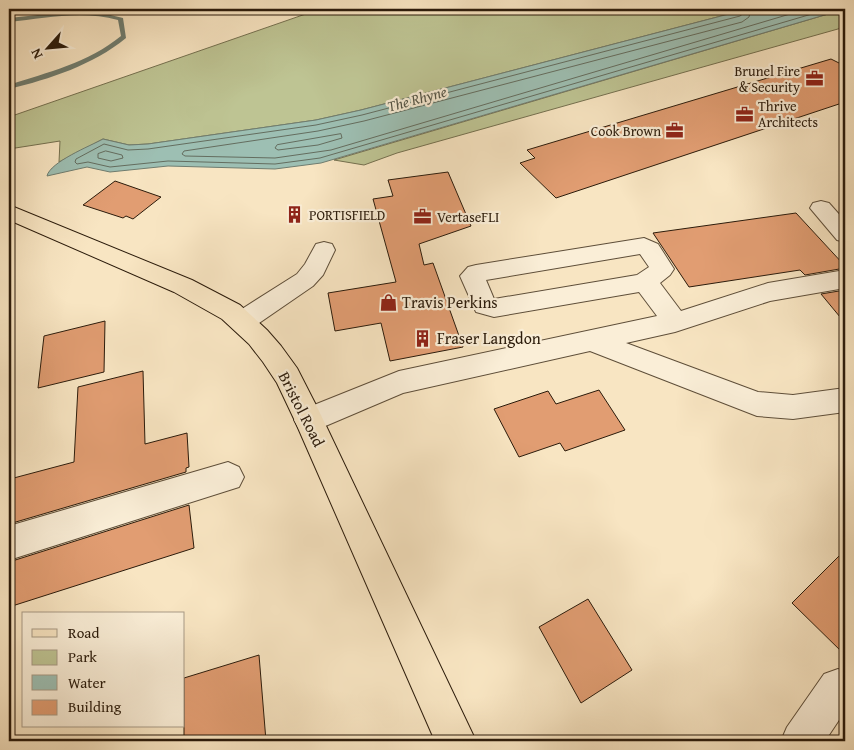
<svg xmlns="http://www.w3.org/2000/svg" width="854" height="750" viewBox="0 0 854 750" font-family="'Gentium Book Plus',serif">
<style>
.green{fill:#bec493;stroke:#74704f}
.water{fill:#9dbfb3;stroke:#6f7d70}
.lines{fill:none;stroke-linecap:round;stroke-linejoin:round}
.shore{stroke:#646d5f;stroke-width:1}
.stream{fill:#6f7d70;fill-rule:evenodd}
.building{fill:#e19d72;stroke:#2b1b0b}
.minor-casing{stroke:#5e4e39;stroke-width:2}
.major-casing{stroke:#2b1b0b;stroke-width:2}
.minor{fill:#faeed7;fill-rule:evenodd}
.major{fill:#f8e5c2;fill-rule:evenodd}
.labels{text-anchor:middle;stroke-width:4.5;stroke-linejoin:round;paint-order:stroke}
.far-poi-label{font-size:14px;fill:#2b1b0b;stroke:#faeed7;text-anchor:start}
.far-water-label{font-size:15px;font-style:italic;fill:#535446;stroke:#faeed7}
.poi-label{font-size:16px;fill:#2b1b0b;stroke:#faeed7;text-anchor:start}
.street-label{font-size:16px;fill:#2b1b0b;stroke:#faeed7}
</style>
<rect width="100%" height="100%" fill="#f8e5c2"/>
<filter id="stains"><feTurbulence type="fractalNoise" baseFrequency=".004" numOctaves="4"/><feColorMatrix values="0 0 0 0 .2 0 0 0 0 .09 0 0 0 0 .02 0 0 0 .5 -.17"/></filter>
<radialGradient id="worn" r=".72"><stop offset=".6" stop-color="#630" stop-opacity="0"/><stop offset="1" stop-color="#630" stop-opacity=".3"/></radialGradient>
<path class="green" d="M 320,9 L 748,9 L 361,110 L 316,120 L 148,144 L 129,145 L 103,139 L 59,162 L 60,141 L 9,149 L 9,117 Z
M 845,9 L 845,27 L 397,153 L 364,165 L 334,160 Z"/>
<path class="water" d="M 748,9 L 845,9 L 321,163 L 275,169 L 168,166 L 110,172 L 87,167 L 47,176 C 50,162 90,146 103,139 L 129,145 L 148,144 L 316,120 L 361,110 Z"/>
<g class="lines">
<path class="shore" d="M 745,9 L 744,13 L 740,16 L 362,115 L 316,125 L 148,149 L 128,150 L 104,144 L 76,159 L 75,162 L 77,164 L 88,162 L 110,167 L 168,161 L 275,164 L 320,158 L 829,9
M 751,9 L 749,17 L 742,22 L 364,121 L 318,131 L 184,151 L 182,154 L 185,156 L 275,158 L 331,150 L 807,9
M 341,134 L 342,138 L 318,145 L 278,150 L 275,148 L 277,145 Z
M 106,151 L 122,155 L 123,158 L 111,161 L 98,158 L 98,154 Z"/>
<path class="stream" d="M 94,11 L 123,18 L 126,38 C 93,65 50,79 9,89 L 9,85 C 48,72 88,63 121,36 L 118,20 C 82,10 45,18 9,22 L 9,18 L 66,12 Z"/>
</g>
<path class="building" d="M 831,59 L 845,66 L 845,102 L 556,198 L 520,163 L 535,158 L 527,150 Z
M 448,172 L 471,226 L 419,244 L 424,265 L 433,263 L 463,347 L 390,361 L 381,323 L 335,331 L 328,293 L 396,282 L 373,199 L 393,196 L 388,180 Z
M 115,181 L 161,197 L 133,219 L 126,216 L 123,218 L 83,205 Z
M 796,213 L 845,266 L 845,268 L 805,275 L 800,270 L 689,287 L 653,233 Z
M 845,290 L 845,323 L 821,294 Z
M 105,321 L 104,372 L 38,388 L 44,336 Z
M 143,371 L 145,444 L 187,433 L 189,467 L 186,468 L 186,472 L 9,524 L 10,479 L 74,462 L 78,387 Z
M 599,390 L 625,430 L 565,451 L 560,443 L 519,457 L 494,409 L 548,391 L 556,404 Z
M 189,505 L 194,548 L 9,607 L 9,562 Z
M 845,550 L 845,655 L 792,603 Z
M 588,599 L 632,670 L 581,703 L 539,627 Z
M 259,655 L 266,741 L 184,741 L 184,678 Z"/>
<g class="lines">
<defs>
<path id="minor" d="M 821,201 L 829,203 L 845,221 L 845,242 L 837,240 L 810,208 L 813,203 Z
M 644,238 L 658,244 L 674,269 L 670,275 L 660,283 L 681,311 L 768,283 L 845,270 L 845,288 L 770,301 L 675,332 L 626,343 L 758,392 L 793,395 L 845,388 L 845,412 L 793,419 L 757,416 L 590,351 L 403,393 L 309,433 L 299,429 L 294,420 L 299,411 L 399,371 L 657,316 L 639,292 L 494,317 L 476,312 L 460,276 L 468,267 L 476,265 ZM 640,254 L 649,267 L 637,275 L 494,299 L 486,280 Z
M 324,242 L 332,244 L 335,250 L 323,275 L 313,286 L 252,328 L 243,331 L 234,328 L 230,321 L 234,314 L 297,274 L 305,264 L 316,244 Z
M 228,462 L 239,467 L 244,477 L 239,487 L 9,560 L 9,526 Z
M 838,669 L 845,672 L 845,711 L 825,741 L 781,741 L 787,727 L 824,674 Z"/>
<path id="major" d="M 9,205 L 192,280 L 240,305 L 267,330 L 281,346 L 297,368 L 319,411 L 476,741 L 435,741 L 295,421 L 277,383 L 263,362 L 249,344 L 222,319 L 174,292 L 9,220 Z"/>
</defs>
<use href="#minor" class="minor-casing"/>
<use href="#major" class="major-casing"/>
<use href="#minor" class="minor"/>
<use href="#major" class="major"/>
</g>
<defs>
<symbol id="office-bare" viewBox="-9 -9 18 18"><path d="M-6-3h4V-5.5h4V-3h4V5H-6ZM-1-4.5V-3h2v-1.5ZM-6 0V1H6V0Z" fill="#8f2418" stroke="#faeed7" stroke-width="2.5" paint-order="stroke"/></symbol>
<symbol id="building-bare" viewBox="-9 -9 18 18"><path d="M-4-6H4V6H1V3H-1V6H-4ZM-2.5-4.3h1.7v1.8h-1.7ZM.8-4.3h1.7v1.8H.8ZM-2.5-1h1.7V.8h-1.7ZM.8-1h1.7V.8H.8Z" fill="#8f2418" stroke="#faeed7" stroke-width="2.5" paint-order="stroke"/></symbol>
<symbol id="shop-bare" viewBox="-9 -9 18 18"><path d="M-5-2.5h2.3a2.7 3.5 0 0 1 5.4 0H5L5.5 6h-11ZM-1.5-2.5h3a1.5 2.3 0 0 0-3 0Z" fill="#8f2418" stroke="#faeed7" stroke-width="2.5" paint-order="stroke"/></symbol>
</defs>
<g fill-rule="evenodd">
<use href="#office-bare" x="802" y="66" width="25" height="25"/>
<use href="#office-bare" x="732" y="102" width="25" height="25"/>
<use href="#office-bare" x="662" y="118" width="25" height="25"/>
<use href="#building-bare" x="282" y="202" width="25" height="25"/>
<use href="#office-bare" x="410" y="204" width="25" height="25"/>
<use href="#shop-bare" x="376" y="290" width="25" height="25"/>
<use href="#building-bare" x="410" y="326" width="25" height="25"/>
</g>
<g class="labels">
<g class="far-poi-label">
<text x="800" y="76" text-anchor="end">Brunel Fire<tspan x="800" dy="16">&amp; Security</tspan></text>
<text x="758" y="111">Thrive<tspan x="758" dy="16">Architects</tspan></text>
<text x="661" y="136" text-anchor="end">Cook Brown</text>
<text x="309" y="220">PORTISFIELD</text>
<text x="437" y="222">VertaseFLI</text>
</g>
<g class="far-water-label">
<text transform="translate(417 99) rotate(-15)" y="5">The Rhyne</text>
</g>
<g class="poi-label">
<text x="402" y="308">Travis Perkins</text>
<text x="437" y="344">Fraser Langdon</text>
</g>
<g class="street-label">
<text transform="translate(302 409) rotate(63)" y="6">Bristol Road</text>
</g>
</g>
<rect width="854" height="750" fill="none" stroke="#f8e5c2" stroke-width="30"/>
<rect x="10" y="10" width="834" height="730" fill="none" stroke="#2b1b0b" stroke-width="2.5"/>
<rect x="15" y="15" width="824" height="720" fill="none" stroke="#2b1b0b"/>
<rect x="22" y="612" width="162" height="115" fill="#faeed7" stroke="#a79a85"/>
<rect x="32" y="629" width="25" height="8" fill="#f8e5c2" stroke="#a79a85"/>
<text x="68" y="638" font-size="15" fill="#2b1b0b">Road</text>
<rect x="32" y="650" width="25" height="15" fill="#bec493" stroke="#a79a85"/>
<text x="68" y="662" font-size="15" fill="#2b1b0b">Park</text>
<rect x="32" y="675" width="25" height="15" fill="#9dbfb3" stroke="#a79a85"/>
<text x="68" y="688" font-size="15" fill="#2b1b0b">Water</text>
<rect x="32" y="700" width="25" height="15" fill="#e19d72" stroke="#a79a85"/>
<text x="68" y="712" font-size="15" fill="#2b1b0b">Building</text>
<g transform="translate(48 48) rotate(243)" stroke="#faeed7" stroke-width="4" paint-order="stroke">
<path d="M0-4L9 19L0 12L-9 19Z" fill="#2b1b0b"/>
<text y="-8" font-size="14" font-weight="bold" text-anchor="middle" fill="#2b1b0b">N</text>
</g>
<rect width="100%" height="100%" filter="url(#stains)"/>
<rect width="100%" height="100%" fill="url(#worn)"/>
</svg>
